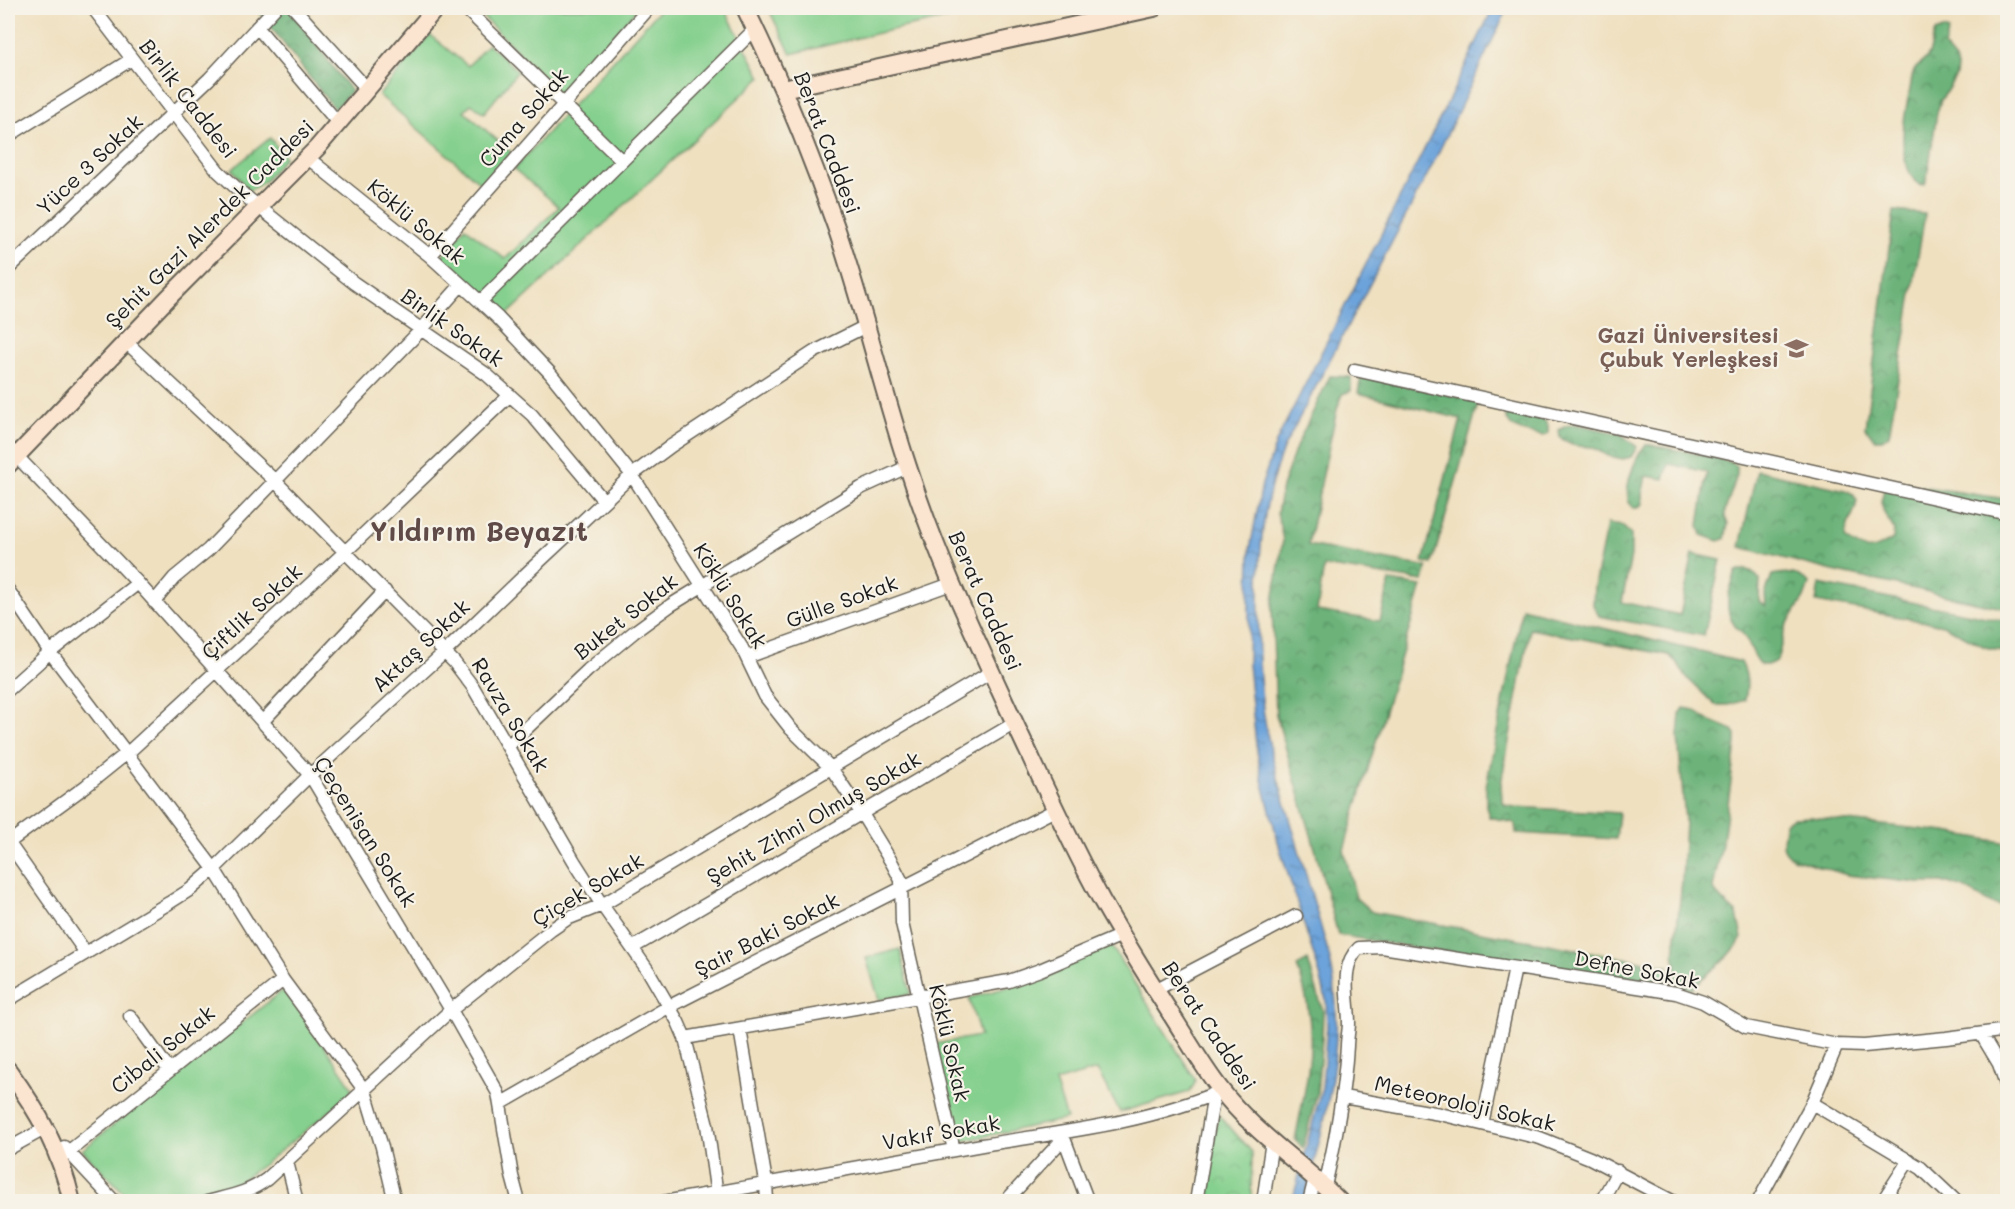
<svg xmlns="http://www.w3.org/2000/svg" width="2015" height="1209" viewBox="0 0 2015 1209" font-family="Mali,sans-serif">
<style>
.green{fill:#85d08e;stroke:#507655;stroke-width:1.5}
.forest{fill:url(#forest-crowns);stroke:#44674a;stroke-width:1.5}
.park{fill:url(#park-crowns);stroke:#507655;stroke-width:1.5}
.water{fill:url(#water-ripples);stroke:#44607b;stroke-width:1.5}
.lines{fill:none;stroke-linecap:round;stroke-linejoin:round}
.street-casing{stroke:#666155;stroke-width:15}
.secondary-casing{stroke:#666155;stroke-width:20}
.street{stroke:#fff;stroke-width:12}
.secondary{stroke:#fce5d0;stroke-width:16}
.labels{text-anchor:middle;stroke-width:4.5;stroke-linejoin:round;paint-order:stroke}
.street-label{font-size:21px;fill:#1c1c1c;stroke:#f7f3e8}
.education-label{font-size:21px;font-weight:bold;fill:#785e54;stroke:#f7f3e8;text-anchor:end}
.district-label{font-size:27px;font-weight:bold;fill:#5f4a47;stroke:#f7f3e8}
</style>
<defs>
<pattern id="forest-crowns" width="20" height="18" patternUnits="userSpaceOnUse" patternTransform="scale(1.5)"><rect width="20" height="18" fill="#6cb279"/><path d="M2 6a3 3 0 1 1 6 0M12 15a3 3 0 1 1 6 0" fill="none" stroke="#589062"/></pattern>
<pattern id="park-crowns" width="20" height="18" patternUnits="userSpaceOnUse" patternTransform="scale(1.5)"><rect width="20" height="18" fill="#85d08e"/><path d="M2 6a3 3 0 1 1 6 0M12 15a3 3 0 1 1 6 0" fill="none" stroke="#72b27a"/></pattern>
<pattern id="water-ripples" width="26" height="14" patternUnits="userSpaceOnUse" patternTransform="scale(1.5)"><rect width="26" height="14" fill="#6ca3da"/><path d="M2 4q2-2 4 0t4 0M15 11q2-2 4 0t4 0" fill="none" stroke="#5884b0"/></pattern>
</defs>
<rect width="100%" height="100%" fill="#f7f3e8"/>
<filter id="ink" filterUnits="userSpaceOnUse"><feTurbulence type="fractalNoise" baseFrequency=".0167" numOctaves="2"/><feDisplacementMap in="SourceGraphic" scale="12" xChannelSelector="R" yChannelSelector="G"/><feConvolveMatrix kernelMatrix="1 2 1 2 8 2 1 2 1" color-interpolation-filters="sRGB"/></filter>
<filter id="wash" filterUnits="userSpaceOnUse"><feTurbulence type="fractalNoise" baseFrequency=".008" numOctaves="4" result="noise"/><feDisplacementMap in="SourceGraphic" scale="24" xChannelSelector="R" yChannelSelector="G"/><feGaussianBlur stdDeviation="1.35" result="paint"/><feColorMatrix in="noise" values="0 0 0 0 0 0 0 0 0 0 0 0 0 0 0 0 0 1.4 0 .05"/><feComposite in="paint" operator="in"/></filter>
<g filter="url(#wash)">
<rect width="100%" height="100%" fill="#efe0c0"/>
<path class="green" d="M 474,8 L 638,8 L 561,95 Z
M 661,8 L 724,8 L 761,77 L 506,316 L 441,257 L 465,227 L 505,259 L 559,207 L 514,169 Z
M 768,8 L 1022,8 C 943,16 868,35 791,54 Z
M 430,35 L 468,66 L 488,44 L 518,71 L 484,113 L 471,104 L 464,111 L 512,153 L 481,184 L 379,95 Z
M 270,138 L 285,157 L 264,182 L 249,191 L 232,169 Z
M 1110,944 L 1195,1079 L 1194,1085 L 1189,1092 L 1120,1112 L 1097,1070 L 1055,1082 L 1067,1119 L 958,1142 L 934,1044 L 980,1036 L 969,998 L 1023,983 Z
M 900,949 L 911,994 L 879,1000 L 866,958 Z
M 282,991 L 288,992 L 352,1087 L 349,1096 L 264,1164 L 240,1181 L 221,1189 L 159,1201 L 132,1201 L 82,1150 Z"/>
<path class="forest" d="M 256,8 L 289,8 L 351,91 L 335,110 Z
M 1943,29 L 1949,31 L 1944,47 L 1955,60 L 1957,67 L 1956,76 L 1941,100 L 1937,113 L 1927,178 L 1925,184 L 1920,185 C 1896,166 1903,120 1909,94 C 1911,86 1911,78 1914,71 C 1918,64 1926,61 1929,54 C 1932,47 1932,39 1935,32 Z
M 1894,211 L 1925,214 L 1889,435 L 1882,439 L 1875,439 L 1865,428 Z
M 1330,376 L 1351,377 L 1351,391 L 1342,394 L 1337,409 L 1308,545 L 1427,567 L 1423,581 L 1324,566 L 1317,611 L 1380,621 L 1390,581 L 1422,586 L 1344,850 L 1356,898 L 1372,912 L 1668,966 L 1665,986 C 1556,968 1447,954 1338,935 L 1316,852 L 1276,715 L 1272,608 L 1283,540 L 1277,513 L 1282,487 L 1296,447 Z
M 1361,376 L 1479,401 L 1432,564 L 1423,562 L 1461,419 L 1358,393 Z
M 1509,408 L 1539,415 L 1548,425 L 1548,433 L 1544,436 C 1528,433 1508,432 1505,413 Z
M 1575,424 L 1621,434 L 1637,447 L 1631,457 L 1623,459 L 1608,456 L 1592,447 L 1576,446 L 1560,438 L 1559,430 L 1566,426 Z
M 1646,444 C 1664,448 1726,457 1737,466 L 1737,475 L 1725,511 L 1725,517 L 1728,524 L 1725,539 L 1719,541 L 1702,535 L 1699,526 L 1707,472 L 1669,464 L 1664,479 L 1646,476 L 1642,495 L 1643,504 L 1638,508 L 1633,508 C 1619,494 1635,458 1646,444 Z
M 1757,470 L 1846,490 L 1853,494 L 1857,501 C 1854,517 1846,522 1845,538 C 1866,554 1871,552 1893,539 L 1894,529 L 1884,513 L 1881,502 L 1886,481 L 2006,499 L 2008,500 L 2007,609 L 1833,571 L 1740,547 Z
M 1607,524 L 1622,526 L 1631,534 L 1631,556 L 1622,602 L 1680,615 L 1693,554 L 1721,560 L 1704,636 L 1599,616 L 1593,605 L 1594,586 Z
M 1746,569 L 1753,572 L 1760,580 L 1759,601 L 1766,606 L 1765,594 L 1772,575 C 1785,572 1800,572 1809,584 L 1804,598 L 1786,626 L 1777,661 L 1767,665 L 1761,665 C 1753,656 1751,646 1744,636 C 1742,632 1738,629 1735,626 C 1722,608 1729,590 1736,572 Z
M 1819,584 L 2007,621 L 2007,652 L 1985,647 L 1943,625 L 1816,602 Z
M 1522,608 L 1741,662 C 1748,675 1748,685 1745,700 L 1728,705 L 1715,705 L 1686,677 L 1679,665 L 1669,655 L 1530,629 L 1501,784 L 1502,800 L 1505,805 L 1515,807 L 1619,813 L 1616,839 L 1516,833 L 1515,823 L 1489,817 L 1486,806 L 1486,786 Z
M 1684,708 L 1695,710 L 1704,718 L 1733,730 L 1736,734 L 1736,744 L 1724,834 L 1713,888 L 1720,898 L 1737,914 L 1742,938 C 1728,962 1710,969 1693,988 L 1676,986 L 1676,965 L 1674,954 L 1682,881 L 1685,821 L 1678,737 L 1680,714 Z
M 1811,817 L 1946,832 L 2007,843 L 2007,907 L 1992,904 L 1964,888 L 1948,883 L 1918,883 L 1847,875 L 1793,858 C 1777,848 1785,839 1785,823 L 1793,818 Z
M 1308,960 L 1323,1011 L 1322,1039 L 1317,1093 L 1303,1148 L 1295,1140 C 1308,1074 1321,1032 1297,966 Z"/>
<path class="park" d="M 1218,1114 L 1252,1152 L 1251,1201 L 1203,1201 Z"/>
<path class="water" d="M 1493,8 L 1508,8 L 1431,168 L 1283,449 C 1264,498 1259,545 1259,596 C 1258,640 1258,684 1266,727 C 1271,757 1280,786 1289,815 C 1302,862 1316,908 1329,955 C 1349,1039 1325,1120 1304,1201 L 1292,1202 L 1322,1087 L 1327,1026 L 1326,1000 L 1320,975 L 1280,849 L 1262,780 L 1256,745 L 1248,664 L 1250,549 L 1262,484 L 1277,440 L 1443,112 Z"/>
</g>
<g filter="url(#ink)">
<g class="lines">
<defs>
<path id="street" d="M 93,8 L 218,171 L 244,195 L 354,283 L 486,374 L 532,415 L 604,501
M 294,8 L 368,90
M 465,8 L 622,161
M 257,27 L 339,124
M 8,136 L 132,59
M 308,158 L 430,256 L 498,318 L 550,373 L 632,475 L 742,648 L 765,696 L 791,729 L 831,768 L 862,814 L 892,863 L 901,880 L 902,923 L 954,1150
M 430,256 L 649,8
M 8,269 L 209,79 L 275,8
M 480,302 L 755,29
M 125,341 L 274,480 L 454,662 L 473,687 L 574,861 L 602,905 L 649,972 L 678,1022 L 685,1038 L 707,1125 L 718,1202
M 1355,370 L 2008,514
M 8,447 L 138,583 L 310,775 L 451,1010 L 498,1093 L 512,1176 L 519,1202
M 8,590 L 50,652 L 214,869 L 283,980 L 365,1091 L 382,1147 L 395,1202
M 154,602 L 174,578 L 208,550 L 421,330 L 461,285
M 747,657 L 951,584
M 8,690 L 50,652 L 138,583
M 262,722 L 385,591
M 508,746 L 588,670 L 634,632 L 671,605 L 861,488 L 907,467
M 8,842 L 86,953
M 8,843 L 86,786 L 132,749 L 345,552 L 510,395
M 632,948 L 1015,723
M 1155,990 L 1296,916
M 8,1000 L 169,903 L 191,889 L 214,869 L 310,775 L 445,652 L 527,573 L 632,475 L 671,446 L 814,352 L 866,326
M 130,1016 L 169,1070
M 740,1029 L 766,1182 L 767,1202
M 1981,1034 L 1999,1064 L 2008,1090
M 685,1038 L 1009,981 L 1040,970 L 1122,935
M 1343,1097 L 1440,1114 L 1540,1138 L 1590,1158 L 1674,1202
M 1812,1103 L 1921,1168 L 1957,1202
M 500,1104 L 670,1006 L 1055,810
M 1482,1124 L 1515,968
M 1062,1133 L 1088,1202
M 64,1147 L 115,1202
M 8,1149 L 46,1128 L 50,1132
M 68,1152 L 283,980
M 287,1162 L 297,1202
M 1325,1186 C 1336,1139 1344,1094 1347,1046 C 1347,1038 1349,1030 1349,1023 C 1349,999 1339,966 1359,948 L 1382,947 L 1676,993 L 1703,1002 L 1746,1027 L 1837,1045 L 1864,1046 L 1946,1038 L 2008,1030
M 207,1202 C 229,1196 249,1193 267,1179 L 451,1010 L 551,930 L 567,919 L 602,905 L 991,672
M 664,1202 C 770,1182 876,1163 982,1145 C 1063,1132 1146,1123 1221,1091
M 1005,1202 L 1064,1138
M 1196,1202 L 1214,1094
M 1263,1202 L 1272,1141
M 1309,1202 L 1315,1178
M 1601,1202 L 1618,1171
M 1758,1202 L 1812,1103 L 1837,1045
M 1882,1202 L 1909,1160"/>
<path id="secondary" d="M 745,8 C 780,79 810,152 836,227 C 863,306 882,388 908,467 C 937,558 978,643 1018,730 C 1045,787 1071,845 1102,901 C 1123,938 1146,975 1169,1011 C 1186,1037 1202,1066 1221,1090 C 1254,1133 1302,1163 1340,1202
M 783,89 L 1154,8
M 8,465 L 168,298 L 317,148 L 436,8
M 8,1070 C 39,1112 60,1150 72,1202"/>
</defs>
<use href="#street" class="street-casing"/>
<use href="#secondary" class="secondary-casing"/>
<use href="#street" class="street"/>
<use href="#secondary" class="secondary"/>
</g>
</g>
<defs>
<symbol id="school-bare" viewBox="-9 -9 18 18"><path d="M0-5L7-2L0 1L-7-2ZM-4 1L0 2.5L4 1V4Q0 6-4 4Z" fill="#8d6e63" stroke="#f7f3e8" stroke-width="2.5" paint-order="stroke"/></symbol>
</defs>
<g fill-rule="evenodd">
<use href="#school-bare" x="1780" y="332" width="33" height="33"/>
</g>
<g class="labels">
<g class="street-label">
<text transform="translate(188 99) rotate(52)" y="7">Birlik Caddesi</text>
<text transform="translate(524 118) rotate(-49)" y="7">Cuma Sokak</text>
<text transform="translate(827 143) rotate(69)" y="7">Berat Caddesi</text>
<text transform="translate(90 165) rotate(-43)" y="7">Yüce 3 Sokak</text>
<text transform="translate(416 222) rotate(40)" y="7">Köklü Sokak</text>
<text transform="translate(210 224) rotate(-45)" y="7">Şehit Gazi Alerdek Caddesi</text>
<text transform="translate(452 328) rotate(35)" y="7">Birlik Sokak</text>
<text transform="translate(730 596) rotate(58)" y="7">Köklü Sokak</text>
<text transform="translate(985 601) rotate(66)" y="7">Berat Caddesi</text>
<text transform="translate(842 602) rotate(-20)" y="7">Gülle Sokak</text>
<text transform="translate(252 612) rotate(-43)" y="7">Çiftlik Sokak</text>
<text transform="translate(626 617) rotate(-38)" y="7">Buket Sokak</text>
<text transform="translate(421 646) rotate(-43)" y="7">Aktaş Sokak</text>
<text transform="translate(510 715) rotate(59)" y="7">Ravza Sokak</text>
<text transform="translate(814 818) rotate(-30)" y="7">Şehit Zihni Olmuş Sokak</text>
<text transform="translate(365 832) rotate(58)" y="7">Çeçenisan Sokak</text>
<text transform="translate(588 890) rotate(-30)" y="7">Çiçek Sokak</text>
<text transform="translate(767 935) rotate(-27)" y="7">Şair Baki Sokak</text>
<text transform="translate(1637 970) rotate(11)" y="7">Defne Sokak</text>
<text transform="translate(1209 1026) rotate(56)" y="7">Berat Caddesi</text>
<text transform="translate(949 1043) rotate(77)" y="7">Köklü Sokak</text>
<text transform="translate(163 1050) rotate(-39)" y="7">Cibali Sokak</text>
<text transform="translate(1465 1104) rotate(13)" y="7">Meteoroloji Sokak</text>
<text transform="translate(941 1133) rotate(-10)" y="7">Vakıf Sokak</text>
</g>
<g class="education-label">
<text x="1779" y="343">Gazi Üniversitesi<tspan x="1779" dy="24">Çubuk Yerleşkesi</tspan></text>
</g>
<g class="district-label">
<text x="479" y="541">Yıldırım Beyazıt</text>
</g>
</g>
<rect width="2015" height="1209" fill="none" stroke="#f7f3e8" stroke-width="30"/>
</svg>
